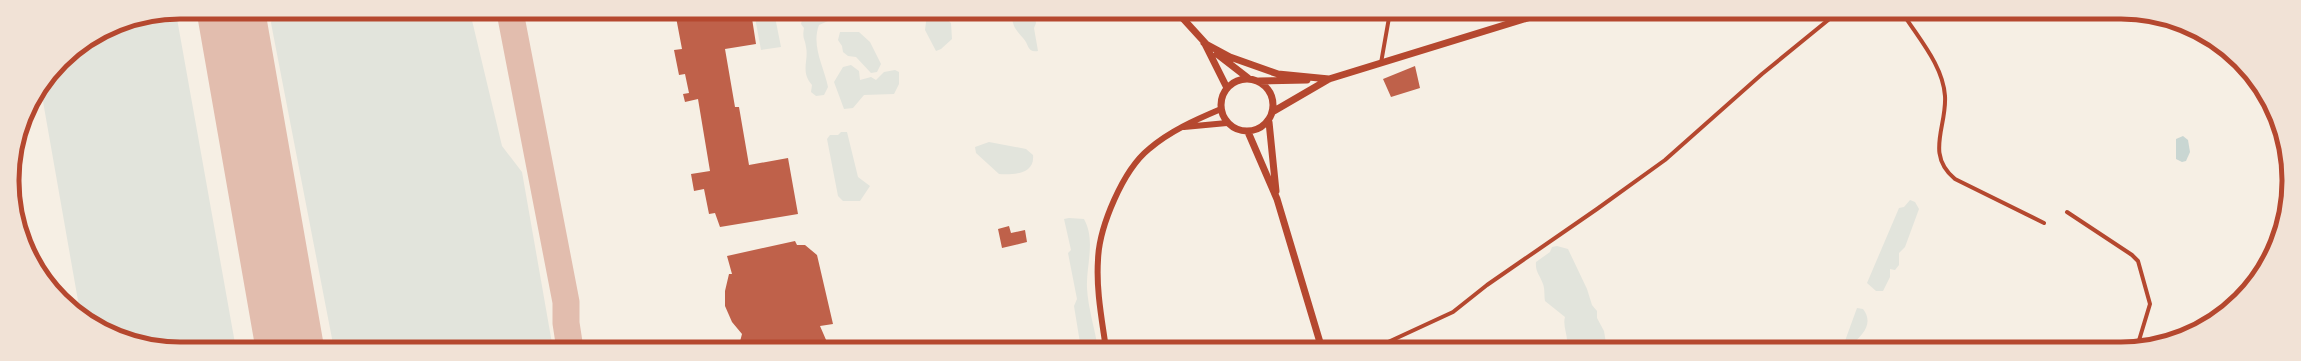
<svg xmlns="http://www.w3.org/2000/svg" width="2301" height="361" viewBox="0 0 2301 361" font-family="'DejaVu Sans',sans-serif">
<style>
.green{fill:#e2e4dc}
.water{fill:#c9d6d2}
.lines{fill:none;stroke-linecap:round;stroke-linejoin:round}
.taxiway{stroke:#e2bdae;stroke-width:27}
.runway{stroke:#e2bdae;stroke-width:68}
.building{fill:#bf614a}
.minor{stroke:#b5482f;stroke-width:4}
.tertiary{stroke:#b5482f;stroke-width:6}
.secondary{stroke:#b5482f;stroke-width:7}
.rim{fill:none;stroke:#b5482f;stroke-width:5}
</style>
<rect width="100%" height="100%" fill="#f6efe4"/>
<path class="green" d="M 274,12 L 470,12 L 502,146 L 522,172 L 553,349 L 334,349 L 271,23 Z
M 754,12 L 774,12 L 781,47 L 761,50 Z
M 804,12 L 829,12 L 830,17 L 828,21 L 819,25 C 811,46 824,67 828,87 L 824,95 L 816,96 L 811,92 L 812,85 C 800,71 809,61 806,47 C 805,38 802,39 804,28 L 801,24 Z
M 924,12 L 943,12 L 945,18 L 951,23 L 952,39 L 941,49 L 936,51 L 925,30 L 926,22 Z
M 1011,12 L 1034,12 L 1036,23 L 1034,28 L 1038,51 C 1027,53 1029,44 1023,38 C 1014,28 1013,26 1011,12 Z
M 176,13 L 236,349 L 169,349 L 106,332 L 80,312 L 41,90 L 62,61 L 116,25 Z
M 840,32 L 859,32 L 870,42 L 881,64 L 877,72 L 871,73 L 856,57 L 848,56 L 843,52 L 842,46 L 838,40 Z
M 851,65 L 859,71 L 860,80 L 871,77 L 876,80 L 884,72 L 895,70 L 899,72 L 899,84 L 894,94 L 864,95 L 853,108 L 844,109 L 834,82 L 843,67 Z
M 841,132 L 847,132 L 858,177 L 870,186 L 860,201 L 843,201 L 838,196 L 827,139 L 830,135 L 838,135 Z
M 989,142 L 1026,149 L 1033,155 C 1035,174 1014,175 999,174 L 976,153 L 975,147 Z
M 1910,200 L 1915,202 L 1919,209 L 1905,247 L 1899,253 L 1899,265 L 1895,270 L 1890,269 L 1890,277 L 1883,291 L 1876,291 L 1867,283 L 1899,208 L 1904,207 Z
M 1069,218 L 1084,219 C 1096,241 1086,265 1087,288 C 1088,308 1095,329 1098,349 L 1081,349 L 1074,306 L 1077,299 L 1068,253 L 1071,250 L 1064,219 Z
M 1557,246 L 1568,249 L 1587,289 L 1592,305 L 1597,311 L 1597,318 L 1604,331 L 1607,349 L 1513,349 L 1514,345 L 1543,347 L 1554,344 L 1566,348 C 1570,339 1562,327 1565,317 L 1545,301 C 1544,295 1545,289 1543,284 C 1540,275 1535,272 1536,262 L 1550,252 L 1552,247 Z
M 1857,308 L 1863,309 C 1874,323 1863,335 1852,344 L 1853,349 L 1842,349 Z"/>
<path class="water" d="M 2183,136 L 2188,140 L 2190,152 L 2186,161 L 2182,162 L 2176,159 L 2176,139 Z"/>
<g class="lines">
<path class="taxiway" d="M 510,12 L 566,302 L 566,323 L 570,349"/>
<path class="runway" d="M 231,12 L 290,349"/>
</g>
<path class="building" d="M 675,12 L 751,12 L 756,44 L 725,49 L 735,107 L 739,107 L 749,165 L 788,158 L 798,214 L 720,227 L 715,213 L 709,214 L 704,189 L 694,191 L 691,174 L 710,171 L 698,99 L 685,102 L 683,94 L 689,93 L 685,74 L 679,75 L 674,50 L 682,49 Z
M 1415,66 L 1420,88 L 1391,97 L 1383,79 Z
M 1009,226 L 1011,233 L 1025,230 L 1027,242 L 1002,248 L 998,229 Z
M 795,241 L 797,245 L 805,245 L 817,255 L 833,324 L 820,326 L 830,349 L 738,349 L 742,334 L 732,322 L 725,306 L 725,291 L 729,274 L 732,274 L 727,256 Z"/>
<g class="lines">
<path class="minor" d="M 1902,12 C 1918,38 1943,65 1945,96 C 1947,127 1925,154 1955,179 L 2044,223
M 1381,63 L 1390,12
M 2067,212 L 2132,255 L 2138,261 L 2150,304 L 2137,347
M 1373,349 L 1453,312 L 1487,285 L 1597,209 L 1665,160 L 1762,74 L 1838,12"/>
<path class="tertiary" d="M 1184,127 L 1227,123
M 1106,349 C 1102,320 1096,290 1098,260 C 1099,227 1123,170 1149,149 C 1170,131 1195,120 1221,109"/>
<path class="secondary" d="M 1177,12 L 1208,46
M 1204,42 L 1227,88
M 1204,43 L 1230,57 L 1278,74 L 1329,79
M 1217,54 L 1248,78
M1221 105a26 26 0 1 1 52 0a26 26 0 1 1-52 0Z
M 1259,81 L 1307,80
M 1274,111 L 1329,79 L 1547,12
M 1269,122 L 1276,191
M 1248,132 L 1277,199 L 1322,349"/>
</g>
<path d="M0 0H2301V361H0ZM180 19H2121A161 161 0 0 1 2282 180V181A161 161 0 0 1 2121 342H180A161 161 0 0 1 19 181V180A161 161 0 0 1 180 19Z" fill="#f1e2d6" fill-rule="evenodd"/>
<path class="rim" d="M180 19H2121A161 161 0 0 1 2282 180V181A161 161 0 0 1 2121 342H180A161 161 0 0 1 19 181V180A161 161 0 0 1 180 19Z"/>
</svg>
